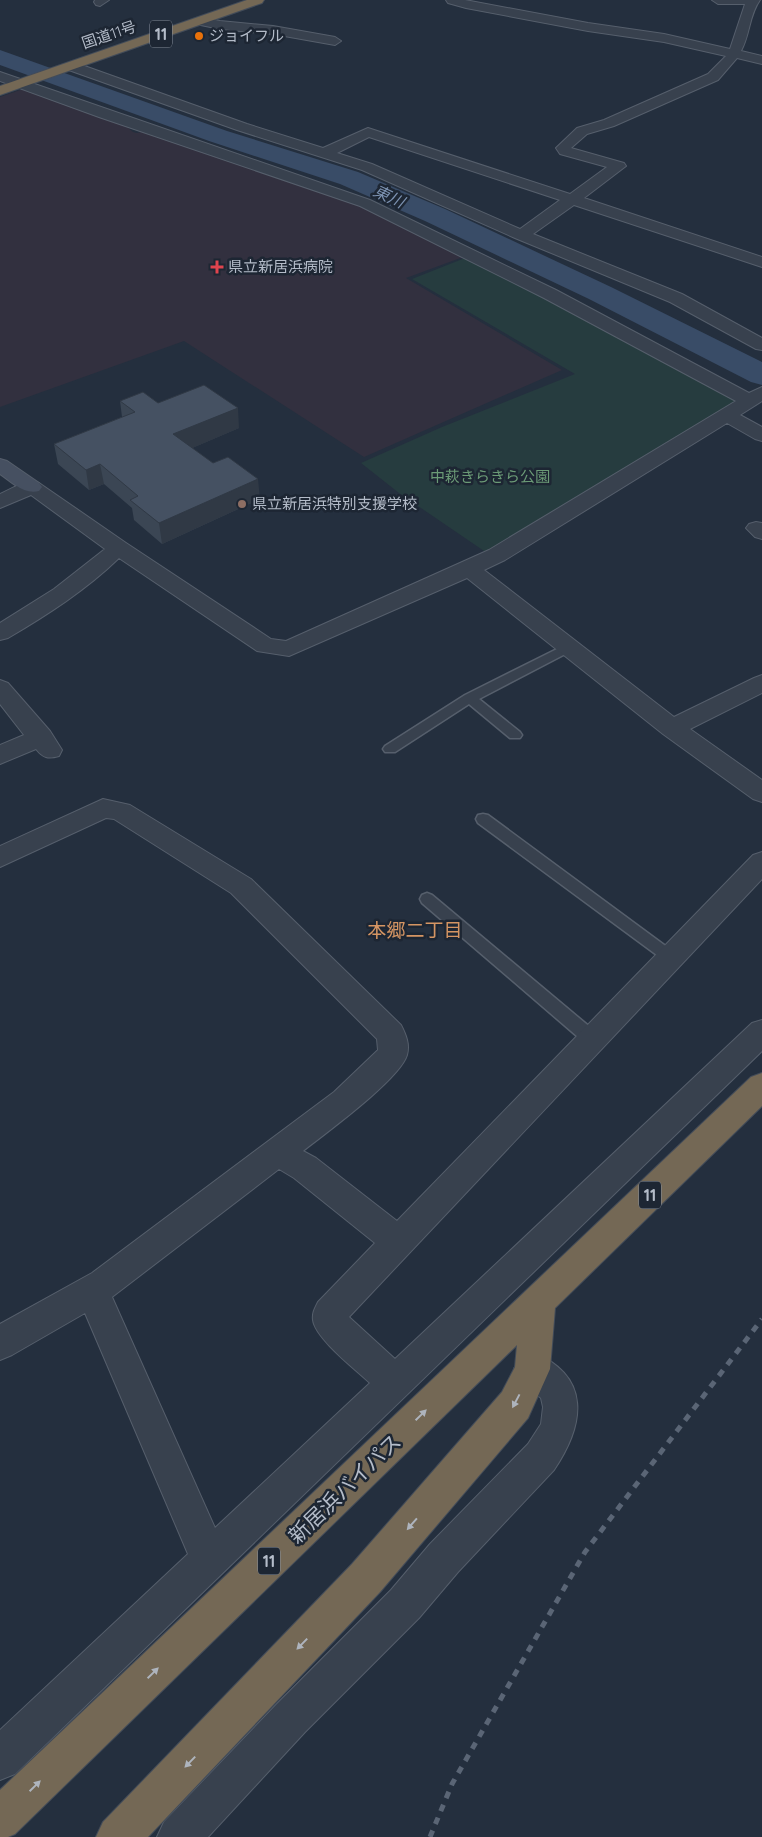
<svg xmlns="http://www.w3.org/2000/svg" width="762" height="1837" viewBox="0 0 762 1837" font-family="Quicksand,'Noto Sans JP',sans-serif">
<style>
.medical{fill:#32303f}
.green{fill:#263c3f}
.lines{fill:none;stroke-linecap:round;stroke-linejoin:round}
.river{fill:#394c67;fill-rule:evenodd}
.lane-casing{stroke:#565f6c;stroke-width:3}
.street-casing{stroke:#565f6c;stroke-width:2}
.secondary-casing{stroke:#565f6c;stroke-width:2}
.highway-casing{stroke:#434c59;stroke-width:2}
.lane{fill:#38414e;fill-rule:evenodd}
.street{fill:#38414e;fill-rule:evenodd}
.secondary{fill:#465061;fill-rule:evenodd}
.highway{fill:#746855;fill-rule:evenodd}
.rail{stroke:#5a6575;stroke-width:5;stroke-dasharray:7 7;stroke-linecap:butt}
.wall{fill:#3b4654}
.shaded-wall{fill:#303945}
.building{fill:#455162;stroke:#303945}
.oneway{fill:#aeb4bd}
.food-dot{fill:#e8710a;stroke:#1d2633;stroke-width:2}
.health-dot{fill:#e0444e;stroke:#1d2633;stroke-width:2}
.education-dot{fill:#8d6e63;stroke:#1d2633;stroke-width:2}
.labels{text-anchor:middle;stroke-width:5;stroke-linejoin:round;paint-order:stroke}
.far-street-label{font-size:15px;fill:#b4bcc9;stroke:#1d2633}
.far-poi-label{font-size:15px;fill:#b4bcc9;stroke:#1d2633;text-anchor:start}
.far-park-label{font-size:15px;fill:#6b9a76;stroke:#1d2633}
.shield{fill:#1d2633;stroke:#878f9c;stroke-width:1}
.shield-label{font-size:16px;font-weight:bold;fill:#b4bcc9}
.far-water-label{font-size:16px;font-style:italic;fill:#7c92b1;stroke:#1d2633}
.neighbourhood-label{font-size:19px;fill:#d59563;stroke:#1d2633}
.near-street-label{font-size:21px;fill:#b4bcc9;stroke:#1d2633}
</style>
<rect width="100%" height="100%" fill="#242f3e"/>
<path class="medical" d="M 23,89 L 125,125 L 133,132 L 137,133 L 146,131 L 353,202 L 463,257 L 406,278 L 562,370 L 364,457 L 184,341 L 0,407 L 0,97 Z"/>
<path class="green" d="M 465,258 L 545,298 L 737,399 L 738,403 L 487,553 L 399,493 L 361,463 L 442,427 L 575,374 L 412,279 Z"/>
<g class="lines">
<path class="river" d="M 0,50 L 227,131 L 358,172 L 445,209 L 611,287 L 762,362 L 762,385 L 751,382 L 589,299 L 425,221 L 340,184 L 209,141 L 0,65 Z"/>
<defs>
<path id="lane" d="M 567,644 L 571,645 L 573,648 L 571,651 L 479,699 L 520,732 L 522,735 L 520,738 L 510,738 L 469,704 L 395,752 L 385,752 L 383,749 L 385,746 L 465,695 Z
M 483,814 L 488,815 L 675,953 L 678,957 L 675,961 L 670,963 L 665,961 L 478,823 L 476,819 L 478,815 Z
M 427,893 L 432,895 L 597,1033 L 599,1038 L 597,1043 L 591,1045 L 585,1043 L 422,903 L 420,899 L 422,895 Z"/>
<path id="street" d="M 95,0 L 109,0 L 100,6 L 96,5 L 94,2 Z
M 446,0 L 465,0 L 588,23 L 664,34 L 730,49 L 745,4 L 718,4 L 712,0 L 760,0 C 749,15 750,35 741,51 L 762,56 L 762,64 L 737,58 L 718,80 L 614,126 L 587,134 L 571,148 L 624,163 L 626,166 L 584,198 L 762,257 L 762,267 L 574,205 L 533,234 L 682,294 L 762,338 L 762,350 L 756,349 L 670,302 L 515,238 L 362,170 L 237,130 L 66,69 L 64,66 L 71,62 L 76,63 L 247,124 L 323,148 L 368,128 L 570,194 L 607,167 L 560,154 L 556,148 L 577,128 L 604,120 L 708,74 L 726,56 L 664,42 L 588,31 L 466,8 L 448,3 ZM 369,137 L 560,200 L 520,229 L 372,164 L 337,153 Z
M 200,17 L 220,21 L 273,26 L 335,37 L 341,41 L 335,45 L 273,34 L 220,29 L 196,24 L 194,21 Z
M 0,72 L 370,200 L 556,290 L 749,393 L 762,387 L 762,401 L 740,415 L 762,427 L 762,441 L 755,439 L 727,423 L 505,560 L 484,570 L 674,717 L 754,678 L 762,675 L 762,693 L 690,729 L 762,780 L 762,802 L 753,799 L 663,734 L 467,578 L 289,656 L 257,651 L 119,558 C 86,590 47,615 8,638 L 0,640 L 0,623 L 54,589 L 105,549 L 31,495 L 0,508 L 0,494 C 12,489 25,479 39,483 L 126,543 L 271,639 L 286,641 L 489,550 L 736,401 L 544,298 L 360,206 L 99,117 L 0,81 Z
M 756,522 L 762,523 L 762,539 L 755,537 L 746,528 L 749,524 Z
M 0,680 L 8,683 L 50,731 L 62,750 L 59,756 C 48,759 43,758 36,749 L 0,764 L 0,745 L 24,735 L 0,704 Z
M 103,799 L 130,805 L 251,879 L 401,1025 C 406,1035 410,1044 407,1055 C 400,1079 326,1133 303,1151 L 316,1158 L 397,1221 L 753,855 L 762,852 L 762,879 L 349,1317 L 395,1359 L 752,1023 L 762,1020 L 762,1051 L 15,1774 L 0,1780 L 0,1730 L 188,1554 L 85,1313 L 12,1355 L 0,1360 L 0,1324 L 92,1273 L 334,1092 L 378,1050 L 377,1039 L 231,893 L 114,819 L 106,818 L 0,867 L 0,846 ZM 279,1169 L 294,1178 L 375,1243 L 318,1302 C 315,1308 312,1313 313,1320 C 315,1338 355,1369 370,1383 L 215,1528 L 112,1297 Z
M 532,1352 C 592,1376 585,1424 554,1470 L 458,1572 L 419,1618 L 305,1732 L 208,1837 L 157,1837 L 164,1822 L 277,1704 L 391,1590 L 430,1544 L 528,1444 L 541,1424 L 543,1407 L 541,1398 L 520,1381 L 514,1369 L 520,1357 Z"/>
<path id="secondary" d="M 0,459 L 7,461 L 39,483 L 42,487 L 39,491 C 24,495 12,482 0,474 Z"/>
<path id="highway" d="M 247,0 L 264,0 L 262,3 L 0,95 L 0,86 Z
M 762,1073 L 762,1106 L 555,1308 L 550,1369 L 528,1418 L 380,1592 L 148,1837 L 96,1837 L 103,1822 L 352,1564 L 502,1392 L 515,1367 L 517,1345 L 15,1834 L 8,1837 L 0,1837 L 0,1790 L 751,1077 Z"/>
</defs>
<use href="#lane" class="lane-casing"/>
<use href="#street" class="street-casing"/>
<use href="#secondary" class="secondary-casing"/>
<use href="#highway" class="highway-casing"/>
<use href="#lane" class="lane"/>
<use href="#street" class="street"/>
<use href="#secondary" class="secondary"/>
<use href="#highway" class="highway"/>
<path class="rail" d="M 430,1837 L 452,1784 L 585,1552 L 762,1319"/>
</g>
<path class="wall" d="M 120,401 L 158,403 L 239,428 L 192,448 L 260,499 L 162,544 L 134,520 L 132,508 L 104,484 L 89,490 L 58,464 L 54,444 L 122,417 Z"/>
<path class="shaded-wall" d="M 238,408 L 239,428 L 176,455 L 173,434 Z
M 100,464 L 104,484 L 89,490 L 86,470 Z
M 258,479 L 260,499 L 162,544 L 159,523 Z"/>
<path class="building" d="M 204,385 L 238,408 L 173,434 L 213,463 L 228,457 L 258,479 L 159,523 L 130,500 L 138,496 L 100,464 L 86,470 L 54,444 L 135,412 L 120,401 L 143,392 L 158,403 Z"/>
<defs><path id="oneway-solid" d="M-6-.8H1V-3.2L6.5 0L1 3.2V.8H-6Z" transform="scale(1.25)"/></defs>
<g class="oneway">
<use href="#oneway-solid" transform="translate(516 1401) rotate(118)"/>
<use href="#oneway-solid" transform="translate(421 1415) rotate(-44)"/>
<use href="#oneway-solid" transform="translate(412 1524) rotate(131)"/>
<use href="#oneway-solid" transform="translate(302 1644) rotate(134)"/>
<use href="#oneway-solid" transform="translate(153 1673) rotate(-44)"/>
<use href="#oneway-solid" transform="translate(190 1762) rotate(134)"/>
<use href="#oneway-solid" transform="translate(35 1786) rotate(-44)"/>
</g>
<circle class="food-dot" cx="199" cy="36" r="5"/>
<path class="health-dot" d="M214.5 259.5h5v5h5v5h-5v5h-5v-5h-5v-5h5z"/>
<circle class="education-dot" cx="242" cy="504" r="5"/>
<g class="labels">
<g class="far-street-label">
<text transform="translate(109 35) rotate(-19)" y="5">国道11号</text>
</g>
<g class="far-poi-label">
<text x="209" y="41">ジョイフル</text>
<text x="228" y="272">県立新居浜病院</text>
<text x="252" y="509">県立新居浜特別支援学校</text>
</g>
<g class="far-park-label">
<text x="490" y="482">中萩きらきら公園</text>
</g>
<g class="shield">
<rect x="150" y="20.5" width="22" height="27" rx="4"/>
<rect x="639" y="1181.5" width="22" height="27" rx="4"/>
<rect x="258" y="1547.5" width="22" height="27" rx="4"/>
</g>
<g class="shield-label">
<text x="161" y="40">11</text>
<text x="650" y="1201">11</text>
<text x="269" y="1567">11</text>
</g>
<g class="far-water-label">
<text transform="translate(389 196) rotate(25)" y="6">東川</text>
</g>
<g class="neighbourhood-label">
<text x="415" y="937">本郷二丁目</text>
</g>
<g class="near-street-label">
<text transform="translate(345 1489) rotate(-44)" y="7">新居浜バイパス</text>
</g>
</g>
</svg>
